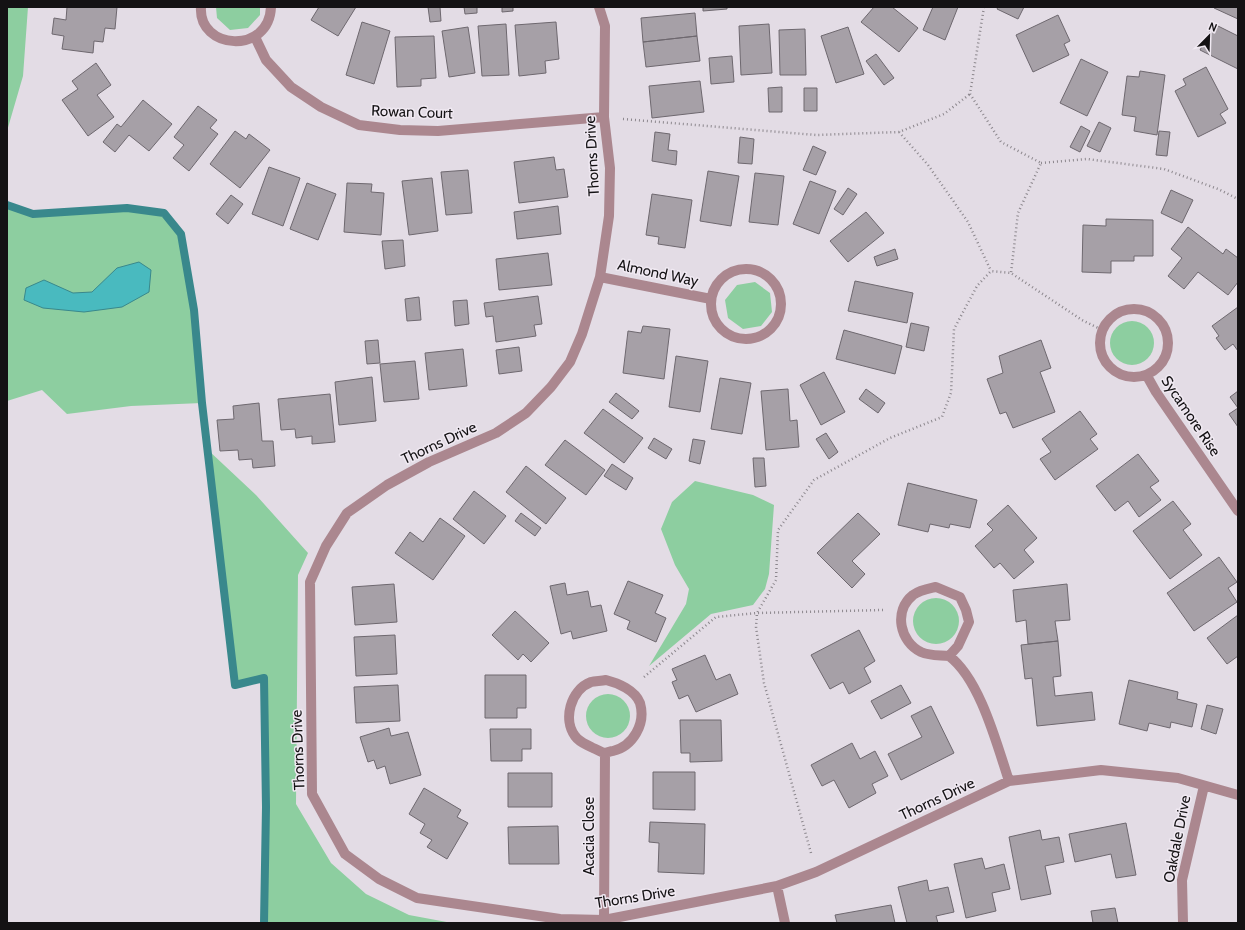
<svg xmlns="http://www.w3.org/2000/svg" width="1245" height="930" viewBox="0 0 1245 930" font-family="Cabin,sans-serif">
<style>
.green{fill:#8dcea0}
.water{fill:#49babf;stroke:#39888c}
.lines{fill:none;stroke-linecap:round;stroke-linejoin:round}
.stream{stroke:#39888c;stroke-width:8}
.building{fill:#a6a0a7;stroke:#6e686f}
.path{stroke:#8c878d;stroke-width:2.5;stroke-dasharray:1 3;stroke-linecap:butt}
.minor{stroke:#ab878f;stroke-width:10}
.labels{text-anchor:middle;stroke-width:3;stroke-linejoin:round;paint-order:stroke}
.street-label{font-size:15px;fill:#141214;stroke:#f0e9f2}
</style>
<rect width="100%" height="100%" fill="#e3dce5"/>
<path class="green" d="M 7,7 L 28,7 L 23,76 L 7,131 Z
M 216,7 L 260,7 L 260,15 L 248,28 L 230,30 L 217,18 Z
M 7,203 L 33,214 L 127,208 L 164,213 L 181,234 L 194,310 L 202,403 L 131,406 L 67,414 L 42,390 L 7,401 Z
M 755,282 L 770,293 L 772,312 L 761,326 L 743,329 L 728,318 L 725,300 L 737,285 Z
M1110 343a22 22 0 1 1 44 0a22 22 0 1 1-44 0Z
M 208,450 L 256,495 L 308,553 L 298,575 L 296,804 L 331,863 L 366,894 L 409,915 L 452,923 L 264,923 L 266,807 L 264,678 L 235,685 Z
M 695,481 L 753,495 L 774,505 L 769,574 L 765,589 L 753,605 L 711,614 L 649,666 L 686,604 L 689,589 L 675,565 L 661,529 L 672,502 Z
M913 621a23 23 0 1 1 46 0a23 23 0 1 1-46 0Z
M586 716a22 22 0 1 1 44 0a22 22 0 1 1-44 0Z"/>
<path class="water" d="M 139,262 L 151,270 L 149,292 L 122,307 L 84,312 L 43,308 L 24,300 L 26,288 L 44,280 L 73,293 L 92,292 L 117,268 Z"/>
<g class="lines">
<path class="stream" d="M 7,205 L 33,214 L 127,208 L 164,213 L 181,234 L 194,310 L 202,403 L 235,685 L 264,678 L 266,807 L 264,923"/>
</g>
<path class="building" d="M 67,7 L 117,7 L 115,29 L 105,28 L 103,42 L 94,41 L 93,53 L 62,49 L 64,36 L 52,34 L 54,18 L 66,20 Z
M 319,7 L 356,7 L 338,36 L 311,20 Z
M 428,7 L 440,7 L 441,21 L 430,22 Z
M 464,7 L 477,7 L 477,13 L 465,14 Z
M 502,7 L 513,7 L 513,11 L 502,12 Z
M 703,7 L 727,7 L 727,9 L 703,11 Z
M 874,7 L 892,7 L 918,28 L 899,52 L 861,22 Z
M 933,7 L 958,7 L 945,40 L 923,30 Z
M 998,7 L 1024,7 L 1018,19 L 997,9 Z
M 1238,7 L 1238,19 L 1214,8 L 1214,7 Z
M 695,13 L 697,36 L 643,42 L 641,18 Z
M 1058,15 L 1070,41 L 1064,44 L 1069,55 L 1033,72 L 1016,35 Z
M 362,22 L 390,31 L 374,84 L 346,75 Z
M 556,22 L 559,59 L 545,61 L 546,73 L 519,76 L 515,25 Z
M 506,24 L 509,75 L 482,76 L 478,26 Z
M 769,24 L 772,73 L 741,75 L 739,26 Z
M 1214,24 L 1238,36 L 1238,69 L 1200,50 Z
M 468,27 L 475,73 L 449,77 L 442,31 Z
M 848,27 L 864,74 L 836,83 L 821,36 Z
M 805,29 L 806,75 L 780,75 L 779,30 Z
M 434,36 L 436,78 L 421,79 L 421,86 L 397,87 L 395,37 Z
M 697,36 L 700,61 L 646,67 L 643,42 Z
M 876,54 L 894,78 L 884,85 L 866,61 Z
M 732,56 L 734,82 L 711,84 L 709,58 Z
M 1081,59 L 1108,72 L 1087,116 L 1060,103 Z
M 96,63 L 111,85 L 97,95 L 114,117 L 88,136 L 62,100 L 78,89 L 72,81 Z
M 1206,67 L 1228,109 L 1220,114 L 1226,123 L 1198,137 L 1175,91 L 1186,85 L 1183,79 Z
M 1140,71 L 1165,75 L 1157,135 L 1134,131 L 1136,117 L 1122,115 L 1127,76 L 1139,77 Z
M 700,81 L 704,112 L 652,118 L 649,86 Z
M 782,87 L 782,112 L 769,112 L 768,88 Z
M 804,88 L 817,88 L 817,111 L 804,111 Z
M 143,100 L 172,124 L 149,151 L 129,135 L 115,152 L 103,142 L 117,124 L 121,127 Z
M 198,106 L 217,120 L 210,128 L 218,134 L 189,171 L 173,158 L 184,145 L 174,137 Z
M 1099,122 L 1111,128 L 1100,152 L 1087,146 Z
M 1081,126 L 1090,131 L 1080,152 L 1070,147 Z
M 235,131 L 246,139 L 249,134 L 270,150 L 240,188 L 210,164 Z
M 1159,131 L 1170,132 L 1167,156 L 1156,155 Z
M 655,132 L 670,134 L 668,150 L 677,151 L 676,165 L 652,161 Z
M 740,137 L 754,139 L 752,164 L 738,163 Z
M 813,146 L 826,152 L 816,175 L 803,170 Z
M 554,157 L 556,170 L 564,169 L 568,197 L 519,203 L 514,162 Z
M 269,167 L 300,178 L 283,226 L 252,214 Z
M 468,170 L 472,213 L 446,215 L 441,172 Z
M 708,171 L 739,176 L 731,226 L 700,221 Z
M 755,173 L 784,176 L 778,225 L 749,222 Z
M 432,178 L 438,231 L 409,235 L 402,181 Z
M 810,181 L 836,191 L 819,234 L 793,224 Z
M 307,183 L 336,194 L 318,240 L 290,229 Z
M 347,183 L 372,184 L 371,192 L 384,193 L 381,235 L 344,232 Z
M 848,188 L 857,194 L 843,215 L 834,209 Z
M 1171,190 L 1193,200 L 1182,223 L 1161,213 Z
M 652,194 L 692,200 L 685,248 L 658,244 L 659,237 L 646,235 Z
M 231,195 L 243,204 L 228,224 L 216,214 Z
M 558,206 L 561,234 L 517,239 L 514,212 Z
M 866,212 L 884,233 L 848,262 L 830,241 Z
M 1106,219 L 1153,220 L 1153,256 L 1134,256 L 1134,261 L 1111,261 L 1111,273 L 1082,272 L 1083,225 L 1106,226 Z
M 1188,227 L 1223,254 L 1226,249 L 1238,258 L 1238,282 L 1228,295 L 1198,272 L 1184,289 L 1168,276 L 1182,258 L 1171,249 Z
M 403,240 L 405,266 L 385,269 L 382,241 Z
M 895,249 L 898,259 L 877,266 L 874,257 Z
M 548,253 L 552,285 L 499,290 L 496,259 Z
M 855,281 L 913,293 L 907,323 L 848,311 Z
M 538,296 L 542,324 L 534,325 L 536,336 L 496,342 L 493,316 L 486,317 L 484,303 Z
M 419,297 L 421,320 L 407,321 L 405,299 Z
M 467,300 L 469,324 L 455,326 L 453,301 Z
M 1238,307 L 1238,351 L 1233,344 L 1225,350 L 1216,338 L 1219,336 L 1212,326 Z
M 911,323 L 929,327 L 924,351 L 906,347 Z
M 643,326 L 670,329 L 664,379 L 623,373 L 628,331 L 641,333 Z
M 844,330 L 902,346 L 895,374 L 836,359 Z
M 378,340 L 380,363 L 367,364 L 365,341 Z
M 1041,340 L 1051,368 L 1040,372 L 1055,412 L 1013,428 L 1006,412 L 1000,414 L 987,379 L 1003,373 L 999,356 Z
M 519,347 L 522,371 L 499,374 L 496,350 Z
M 463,349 L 467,386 L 429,390 L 425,353 Z
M 676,356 L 708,361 L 700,412 L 669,407 Z
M 415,361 L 419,399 L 384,402 L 380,364 Z
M 824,372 L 845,412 L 821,425 L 800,385 Z
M 372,377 L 376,421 L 339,425 L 335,382 Z
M 720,378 L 751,383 L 742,434 L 711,429 Z
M 788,389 L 790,421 L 797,420 L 799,447 L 766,450 L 761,391 Z
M 866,389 L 885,403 L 878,413 L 859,399 Z
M 1238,391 L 1238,427 L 1229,414 L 1238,408 L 1230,397 Z
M 616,393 L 639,411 L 632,419 L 609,402 Z
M 330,394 L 335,442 L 312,444 L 312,436 L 296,438 L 295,429 L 281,430 L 278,399 Z
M 259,403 L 262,441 L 273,441 L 275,466 L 253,468 L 252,459 L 239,460 L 238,450 L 220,451 L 217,420 L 234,419 L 233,406 Z
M 603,409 L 643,438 L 624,463 L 584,433 Z
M 1080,411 L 1097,434 L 1090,439 L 1098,449 L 1055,480 L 1040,459 L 1051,452 L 1042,439 Z
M 826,433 L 838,452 L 829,459 L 816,439 Z
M 654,438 L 672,449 L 666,459 L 648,448 Z
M 693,439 L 705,441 L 700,464 L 689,461 Z
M 565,440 L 605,470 L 586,495 L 545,465 Z
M 1138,454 L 1159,481 L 1150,487 L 1161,500 L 1139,517 L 1128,501 L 1115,511 L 1096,486 Z
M 753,458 L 764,458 L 766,486 L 755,487 Z
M 612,464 L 633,478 L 626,490 L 604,476 Z
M 526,466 L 566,498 L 546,524 L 506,492 Z
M 908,483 L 977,500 L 970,528 L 950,524 L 949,528 L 930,524 L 928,532 L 898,525 Z
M 474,491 L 506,516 L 484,544 L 453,519 Z
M 1173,501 L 1191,524 L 1183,530 L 1202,555 L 1170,579 L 1133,531 Z
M 1008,505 L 1037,538 L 1024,550 L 1034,562 L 1014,579 L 1000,563 L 994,568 L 975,546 L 993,530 L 987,524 Z
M 521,513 L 541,528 L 535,536 L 515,521 Z
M 858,513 L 880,534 L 852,561 L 865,574 L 852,588 L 817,553 Z
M 440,518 L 465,536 L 433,580 L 395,553 L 410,532 L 423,542 Z
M 1219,557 L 1237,582 L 1228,588 L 1237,602 L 1194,631 L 1167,593 Z
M 628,581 L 663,595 L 655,613 L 666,618 L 656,642 L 627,629 L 630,621 L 614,614 Z
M 565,583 L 567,595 L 588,591 L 591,607 L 601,605 L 607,631 L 573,639 L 571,631 L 561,634 L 550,586 Z
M 394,584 L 397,622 L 355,625 L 352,587 Z
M 1067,584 L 1070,620 L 1055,621 L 1058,641 L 1028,644 L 1026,620 L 1016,622 L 1013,590 Z
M 515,611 L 549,643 L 531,662 L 523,654 L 518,660 L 492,635 Z
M 1238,615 L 1238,656 L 1227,664 L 1207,638 Z
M 859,630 L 875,661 L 864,668 L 871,682 L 849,694 L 843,682 L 830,689 L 811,655 Z
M 395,635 L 397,674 L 356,676 L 354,637 Z
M 1058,641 L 1061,676 L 1053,677 L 1055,696 L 1092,692 L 1095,720 L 1037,726 L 1032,678 L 1025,679 L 1021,645 Z
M 705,655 L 716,680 L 730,674 L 738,694 L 696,712 L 688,695 L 679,699 L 672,682 L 677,680 L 672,669 Z
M 485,675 L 526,675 L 526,708 L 517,708 L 517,718 L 485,718 Z
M 1129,680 L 1178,692 L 1177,699 L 1197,704 L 1192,727 L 1171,722 L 1170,728 L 1149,723 L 1147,731 L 1119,724 Z
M 398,685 L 400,721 L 356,723 L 354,687 Z
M 901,685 L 911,703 L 881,719 L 871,701 Z
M 1207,705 L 1223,709 L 1216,734 L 1201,729 Z
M 931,706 L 954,753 L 901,780 L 888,754 L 922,737 L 911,716 Z
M 680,720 L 721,720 L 722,761 L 690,762 L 690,753 L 681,753 Z
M 389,728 L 391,736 L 408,732 L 421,775 L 390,784 L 385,766 L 377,769 L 374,760 L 368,762 L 360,737 Z
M 490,729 L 531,729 L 531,749 L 522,749 L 522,761 L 491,761 Z
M 852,743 L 860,759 L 875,751 L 888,776 L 872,784 L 876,793 L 849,808 L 834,780 L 822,786 L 811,765 Z
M 653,772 L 695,772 L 695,810 L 653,809 Z
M 508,773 L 552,773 L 552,807 L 508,807 Z
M 424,788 L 461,810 L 457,817 L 468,823 L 447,859 L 427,847 L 432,840 L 420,833 L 425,824 L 409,814 Z
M 650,822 L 705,824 L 704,874 L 658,872 L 659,843 L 649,842 Z
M 1126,823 L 1136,875 L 1116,878 L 1111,854 L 1075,862 L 1069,834 Z
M 558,826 L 559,864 L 509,864 L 508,827 Z
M 1040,830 L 1042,840 L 1059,837 L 1064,862 L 1045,866 L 1051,894 L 1021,900 L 1009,837 Z
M 982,858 L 985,869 L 1004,864 L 1010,889 L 992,893 L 996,911 L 966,918 L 954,864 Z
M 927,880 L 929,891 L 948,887 L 954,912 L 936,916 L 938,923 L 907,923 L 898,887 Z
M 891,905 L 895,923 L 837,923 L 835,915 Z
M 1115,908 L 1118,923 L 1093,923 L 1091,911 Z"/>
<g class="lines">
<path class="path" d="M 984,7 L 970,94 L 1001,142 L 1041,163 L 1018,213 L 1011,273
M 623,119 L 816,135 L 899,132 L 944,114 L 970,94
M 899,132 L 928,165 L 968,222 L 991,271
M 1041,163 L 1087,159 L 1164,169 L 1218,189 L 1238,199
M 644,677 L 716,617 L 757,613 L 883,610
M 811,853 L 764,683 L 756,627 L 757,613 L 776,580 L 778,530 L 814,480 L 890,438 L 942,417 L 951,393 L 954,329 L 977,286 L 991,271 L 1011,273 L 1082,320 L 1102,330"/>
<path class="minor" d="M 201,7 C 198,50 269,55 271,7
M 599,7 L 605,26 L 604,117 L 610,168 L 609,216 L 600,277 L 582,334 L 570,362 L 551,387 L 526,413 L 496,433 L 429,462 L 387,485 L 347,513 L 326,546 L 310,582 L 312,794 L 345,854 L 379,879 L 417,898 L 560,919 L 604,920 L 777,886 L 816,872 L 1009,781 L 1101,770 L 1178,778 L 1238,795
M 255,37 L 266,60 L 291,87 L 321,107 L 359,125 L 400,130 L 438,131 L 604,117
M711 304a35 35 0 1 1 70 0a35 35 0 1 1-70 0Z
M 600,277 L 711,299
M1100 343a34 34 0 1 1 68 0a34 34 0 1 1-68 0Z
M 1147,376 L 1156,392 L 1238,511
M 936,587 L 960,597 L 966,610 L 969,622 L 958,646 L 949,656 C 939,655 930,656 921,652 C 900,642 893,611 913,595 C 920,590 927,589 936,587 Z
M 949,656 C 980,679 997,745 1009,781
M 606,680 C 618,683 635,690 640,703 C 646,724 633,746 613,751 C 610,751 607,753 604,753 C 601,752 596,749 593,748 C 586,744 580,743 575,736 C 563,720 570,690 591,682 C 595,681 601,681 606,680 Z
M 777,886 L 785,923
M 604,920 L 605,753
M 1183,923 L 1182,880 L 1204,786"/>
</g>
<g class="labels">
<g class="street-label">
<text transform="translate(412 112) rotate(2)" y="5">Rowan Court</text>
<text transform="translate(592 156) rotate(-93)" y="5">Thorns Drive</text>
<text transform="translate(658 273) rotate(12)" y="5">Almond Way</text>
<text transform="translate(1191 416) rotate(56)" y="5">Sycamore Rise</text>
<text transform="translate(439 443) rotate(-25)" y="5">Thorns Drive</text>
<text transform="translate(298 750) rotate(-92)" y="5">Thorns Drive</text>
<text transform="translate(937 799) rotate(-25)" y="5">Thorns Drive</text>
<text transform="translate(589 836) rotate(-90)" y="5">Acacia Close</text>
<text transform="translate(1177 839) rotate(-79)" y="5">Oakdale Drive</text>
<text transform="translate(635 897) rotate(-9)" y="5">Thorns Drive</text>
</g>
</g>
<rect width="1245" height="930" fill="none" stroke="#141214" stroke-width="16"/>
<g transform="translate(1209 36) rotate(23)" stroke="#f0e9f2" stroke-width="3" paint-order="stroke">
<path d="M0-3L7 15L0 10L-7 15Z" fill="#141214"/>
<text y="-6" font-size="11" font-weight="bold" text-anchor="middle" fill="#141214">N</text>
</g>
</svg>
